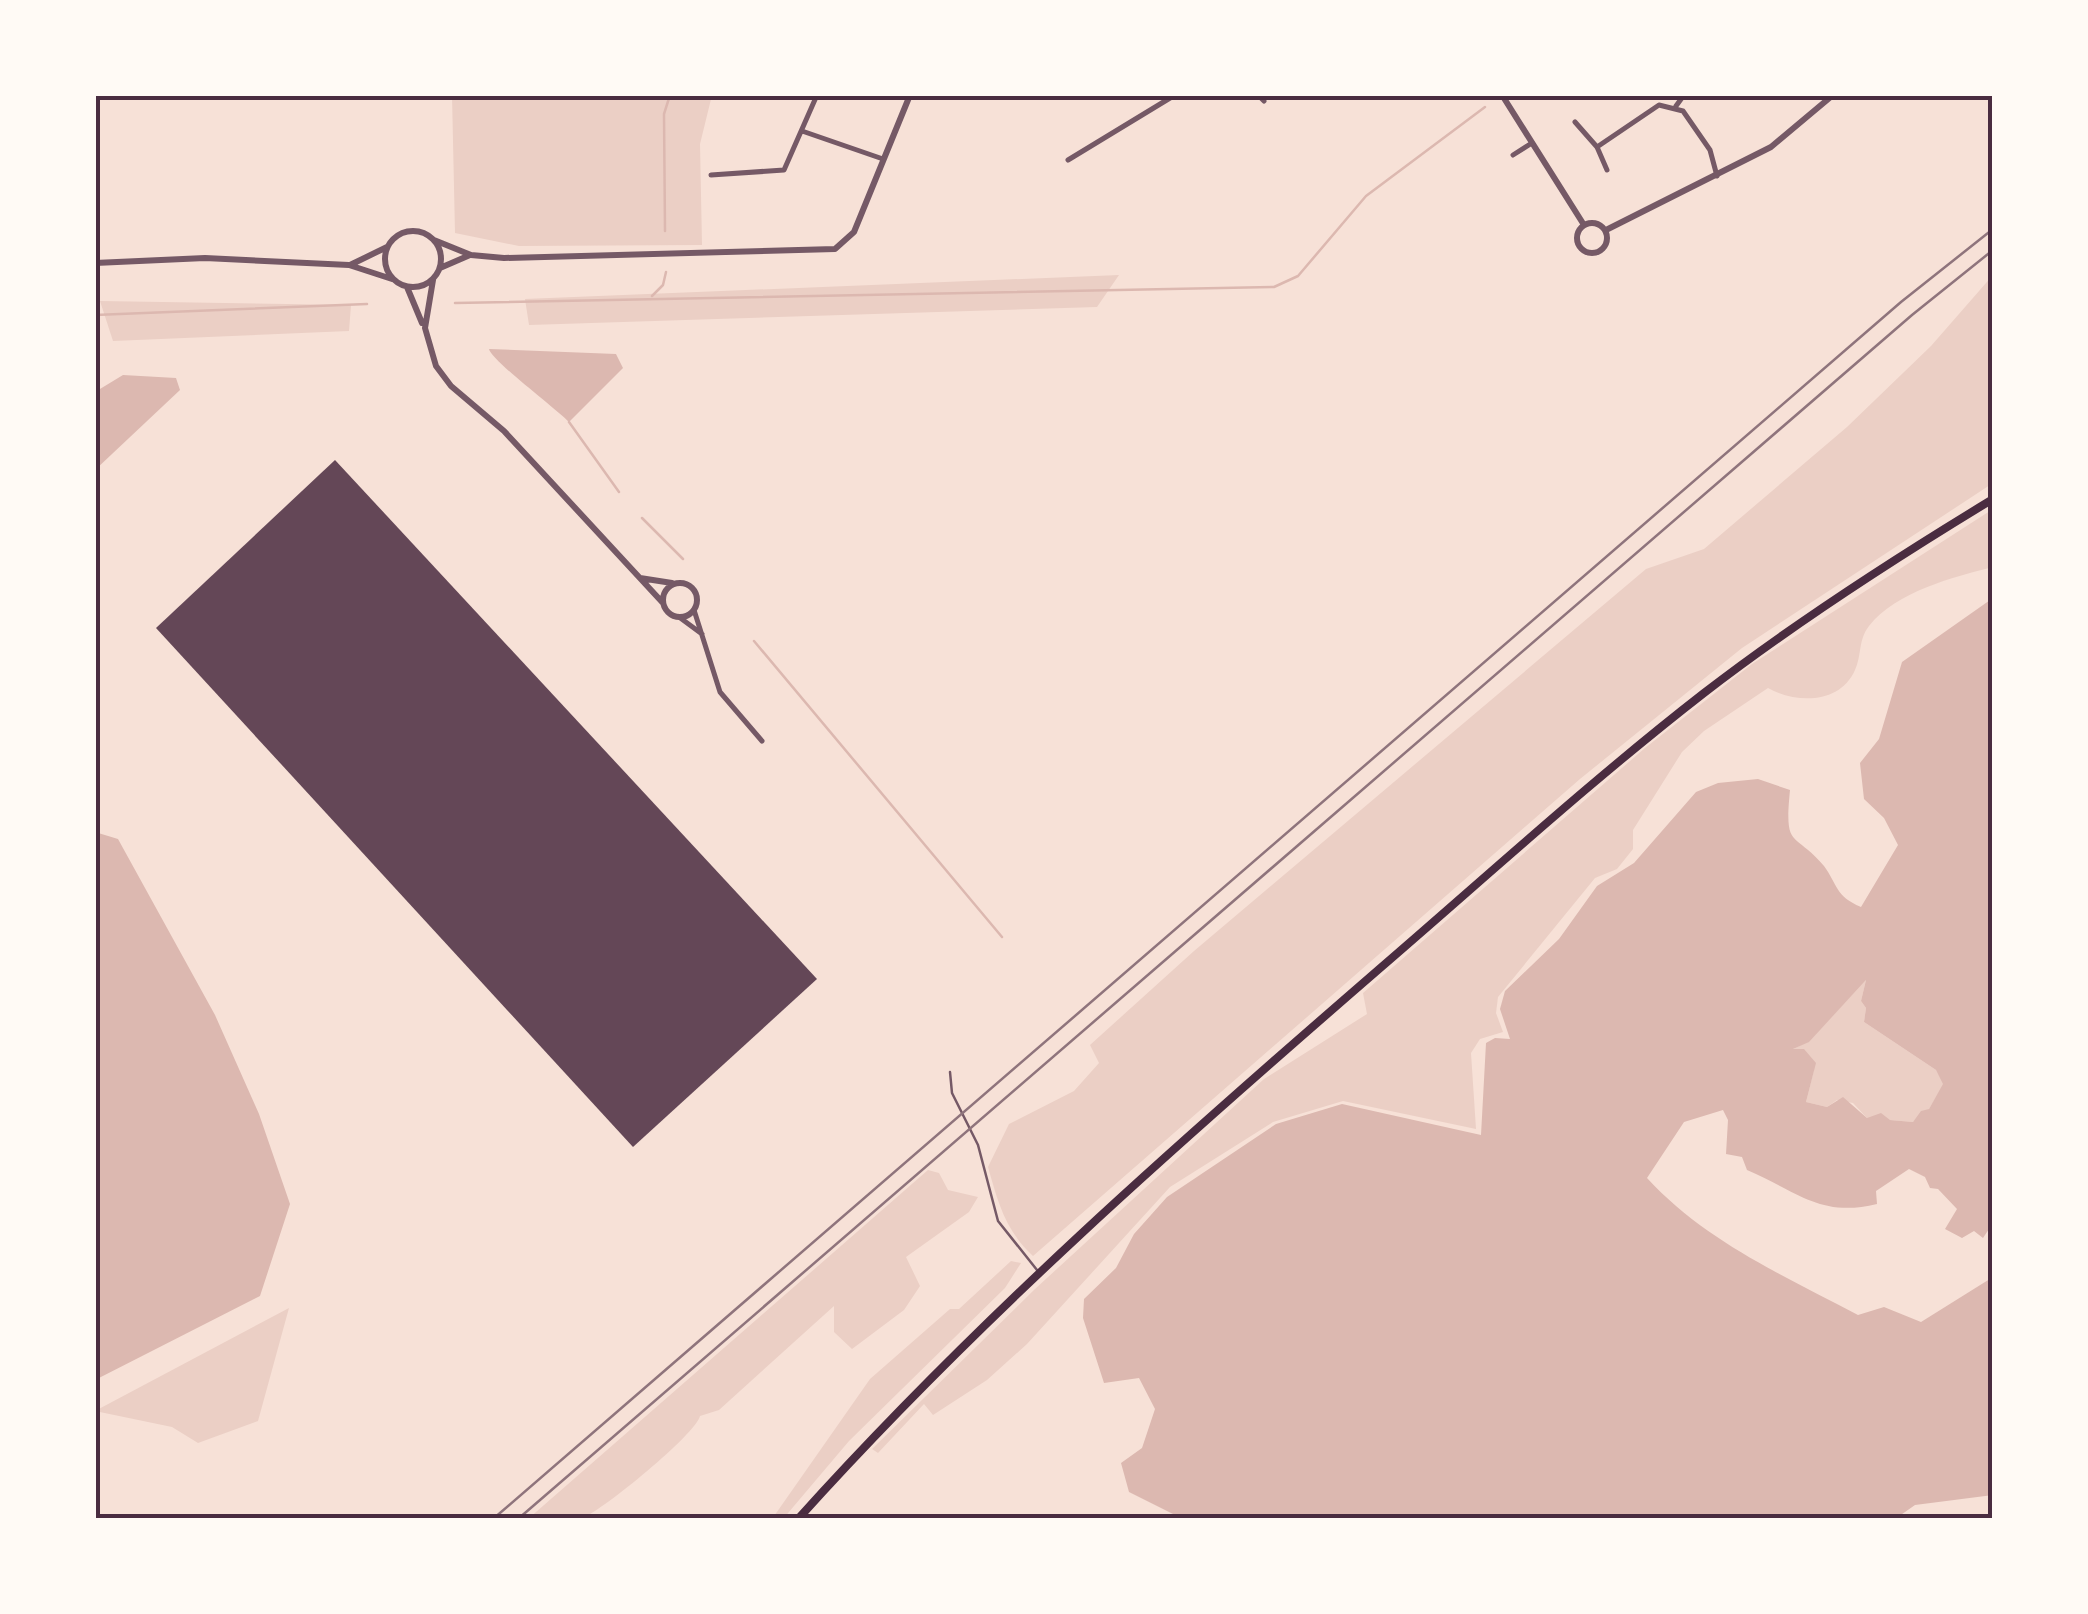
<svg xmlns="http://www.w3.org/2000/svg" width="2088" height="1614" viewBox="0 0 2088 1614" font-family="Jost,sans-serif">
<style>
.green{fill:#ebcfc5}
.water{fill:#dcb8b0;fill-rule:evenodd}
.lines{fill:none;stroke-linecap:round;stroke-linejoin:round}
.stream{stroke:#dcb8b0;stroke-width:2.5}
.building{fill:#644757}
.service{stroke:#755966;stroke-width:2.5}
.minor{stroke:#755966;stroke-width:5}
.tertiary{stroke:#755966;stroke-width:6}
.secondary{stroke:#4a2c40;stroke-width:8}
.rail{stroke:#8f747c;stroke-width:2.5}
.neatline{fill:none;stroke:#4a2c40;stroke-width:4}
</style>
<rect width="100%" height="100%" fill="#f7e1d7"/>
<path class="green" d="M 452,95 L 712,95 L 700,144 L 702,245 L 519,246 L 455,233 Z
M 1119,275 L 1097,307 L 529,325 L 525,299 Z
M 1993,275 L 1993,483 L 1742,648 L 1580,779 L 1033,1256 C 1005,1230 998,1202 988,1167 L 1009,1124 L 1074,1091 L 1099,1063 L 1090,1045 L 1194,951 L 1646,569 L 1704,549 L 1847,427 L 1931,346 Z
M 100,301 L 351,305 L 349,331 L 113,341 Z
M 1993,509 L 1993,567 C 1953,577 1896,592 1869,626 C 1858,640 1862,655 1855,670 C 1840,704 1797,704 1768,688 L 1704,731 L 1682,752 L 1633,830 L 1633,849 L 1617,869 L 1595,878 L 1498,997 L 1496,1013 L 1503,1032 L 1480,1039 L 1471,1053 L 1476,1129 L 1343,1101 L 1273,1122 L 1170,1187 L 1027,1344 L 987,1380 L 933,1415 L 924,1404 L 878,1453 L 872,1449 L 1035,1289 L 1264,1079 L 1367,1014 L 1363,993 L 1645,748 L 1752,664 Z
M 1866,980 L 1861,1001 L 1866,1008 L 1864,1022 L 1936,1070 L 1944,1084 L 1929,1109 L 1913,1122 L 1867,1118 L 1853,1103 L 1837,1100 L 1827,1107 L 1806,1102 L 1814,1070 L 1793,1049 L 1809,1041 Z
M 928,1170 L 939,1173 L 948,1190 L 978,1197 L 969,1212 L 906,1257 L 920,1286 L 904,1310 L 852,1349 L 834,1332 L 834,1306 L 719,1410 L 700,1416 C 695,1435 604,1509 583,1518 C 569,1524 543,1519 528,1519 Z
M 1011,1261 L 1021,1263 L 1005,1288 L 849,1441 L 783,1519 L 772,1519 L 870,1379 L 950,1309 L 959,1309 Z
M 289,1308 L 258,1421 L 198,1443 L 172,1427 L 95,1411 Z"/>
<path class="water" d="M 489,349 L 616,354 L 623,368 L 569,422 C 554,407 491,360 489,349 Z
M 123,375 L 176,378 L 180,390 L 95,470 L 95,392 Z
M 1993,598 L 1993,1223 L 1983,1238 L 1974,1231 L 1962,1238 L 1945,1229 L 1957,1209 L 1938,1189 L 1930,1188 L 1925,1177 L 1909,1169 L 1876,1191 L 1877,1204 C 1820,1218 1797,1191 1747,1170 L 1742,1157 L 1726,1154 L 1728,1120 L 1723,1110 L 1684,1122 L 1647,1178 C 1706,1242 1783,1275 1858,1315 L 1884,1307 L 1921,1322 L 1993,1277 L 1993,1495 L 1915,1505 L 1895,1519 L 1183,1519 L 1129,1492 L 1121,1463 L 1142,1448 L 1155,1409 L 1139,1378 L 1104,1383 L 1083,1318 L 1084,1299 L 1116,1268 L 1134,1234 L 1167,1197 L 1276,1124 L 1342,1104 L 1481,1135 L 1486,1043 L 1495,1038 L 1510,1039 L 1500,1009 L 1505,991 L 1559,939 L 1597,886 L 1634,863 L 1696,792 L 1718,783 L 1758,779 L 1790,790 C 1784,851 1794,830 1824,866 C 1838,885 1835,896 1861,907 L 1898,845 L 1884,818 L 1864,799 L 1860,763 L 1879,739 L 1902,662 ZM 1866,980 L 1861,1001 L 1866,1008 L 1864,1022 L 1936,1070 L 1943,1084 L 1929,1109 L 1921,1111 L 1913,1122 L 1890,1120 L 1881,1113 L 1867,1118 L 1843,1097 L 1827,1107 L 1806,1102 L 1816,1063 L 1804,1049 L 1793,1049 L 1809,1042 Z
M 95,832 L 118,839 L 215,1015 L 259,1114 L 290,1204 L 260,1296 L 95,1380 Z"/>
<g class="lines">
<path class="stream" d="M 665,231 L 664,114 L 670,95
M 652,296 L 663,285 L 666,272
M 455,303 L 1274,287 L 1298,276 L 1366,196 L 1485,107
M 95,315 L 367,304
M 569,422 L 619,492
M 642,518 L 683,559
M 754,641 L 1002,937"/>
</g>
<path class="building" d="M 335,460 L 817,979 L 633,1147 L 156,628 Z"/>
<g class="lines">
<path class="service" d="M 950,1072 L 952,1093 L 978,1145 L 998,1221 L 1037,1270"/>
<path class="minor" d="M 1258,95 L 1264,101
M 1676,106 L 1684,95
M 1575,122 L 1597,147
M 802,131 L 883,159
M 1513,155 L 1532,143
M 1068,160 L 1175,95
M 1607,170 L 1597,147 L 1659,105 L 1683,111 L 1710,150 L 1717,176
M 711,175 L 784,170 L 817,95
M 694,610 L 720,692 L 762,741
M 679,617 L 702,634"/>
<path class="tertiary" d="M 1502,95 L 1584,225
M1577 238a15 15 0 1 1 30 0a15 15 0 1 1-30 0Z
M 1606,230 L 1771,147 L 1833,95
M385 259a28 28 0 1 1 56 0a28 28 0 1 1-56 0Z
M 434,240 L 471,255 L 504,258 L 835,249 L 854,232 L 910,95
M 95,263 L 205,258 L 349,265 L 392,279
M 350,265 L 387,247
M 440,268 L 470,255
M 433,280 L 425,328 L 436,366 L 451,386 L 504,431 L 663,603
M 407,287 L 422,323
M 640,578 L 672,583
M663 600a17 17 0 1 1 34 0a17 17 0 1 1-34 0Z"/>
<path class="secondary" d="M 798,1519 C 977,1320 1176,1145 1378,970 C 1486,877 1592,780 1704,693 C 1796,622 1894,559 1993,499"/>
<path class="rail" d="M 493,1519 L 1901,302 L 1993,229
M 518,1519 L 1912,315 L 1993,250"/>
</g>
<rect width="2088" height="1614" fill="none" stroke="#fffaf5" stroke-width="195"/>
<rect x="98" y="98" width="1892" height="1418" class="neatline"/>
</svg>
